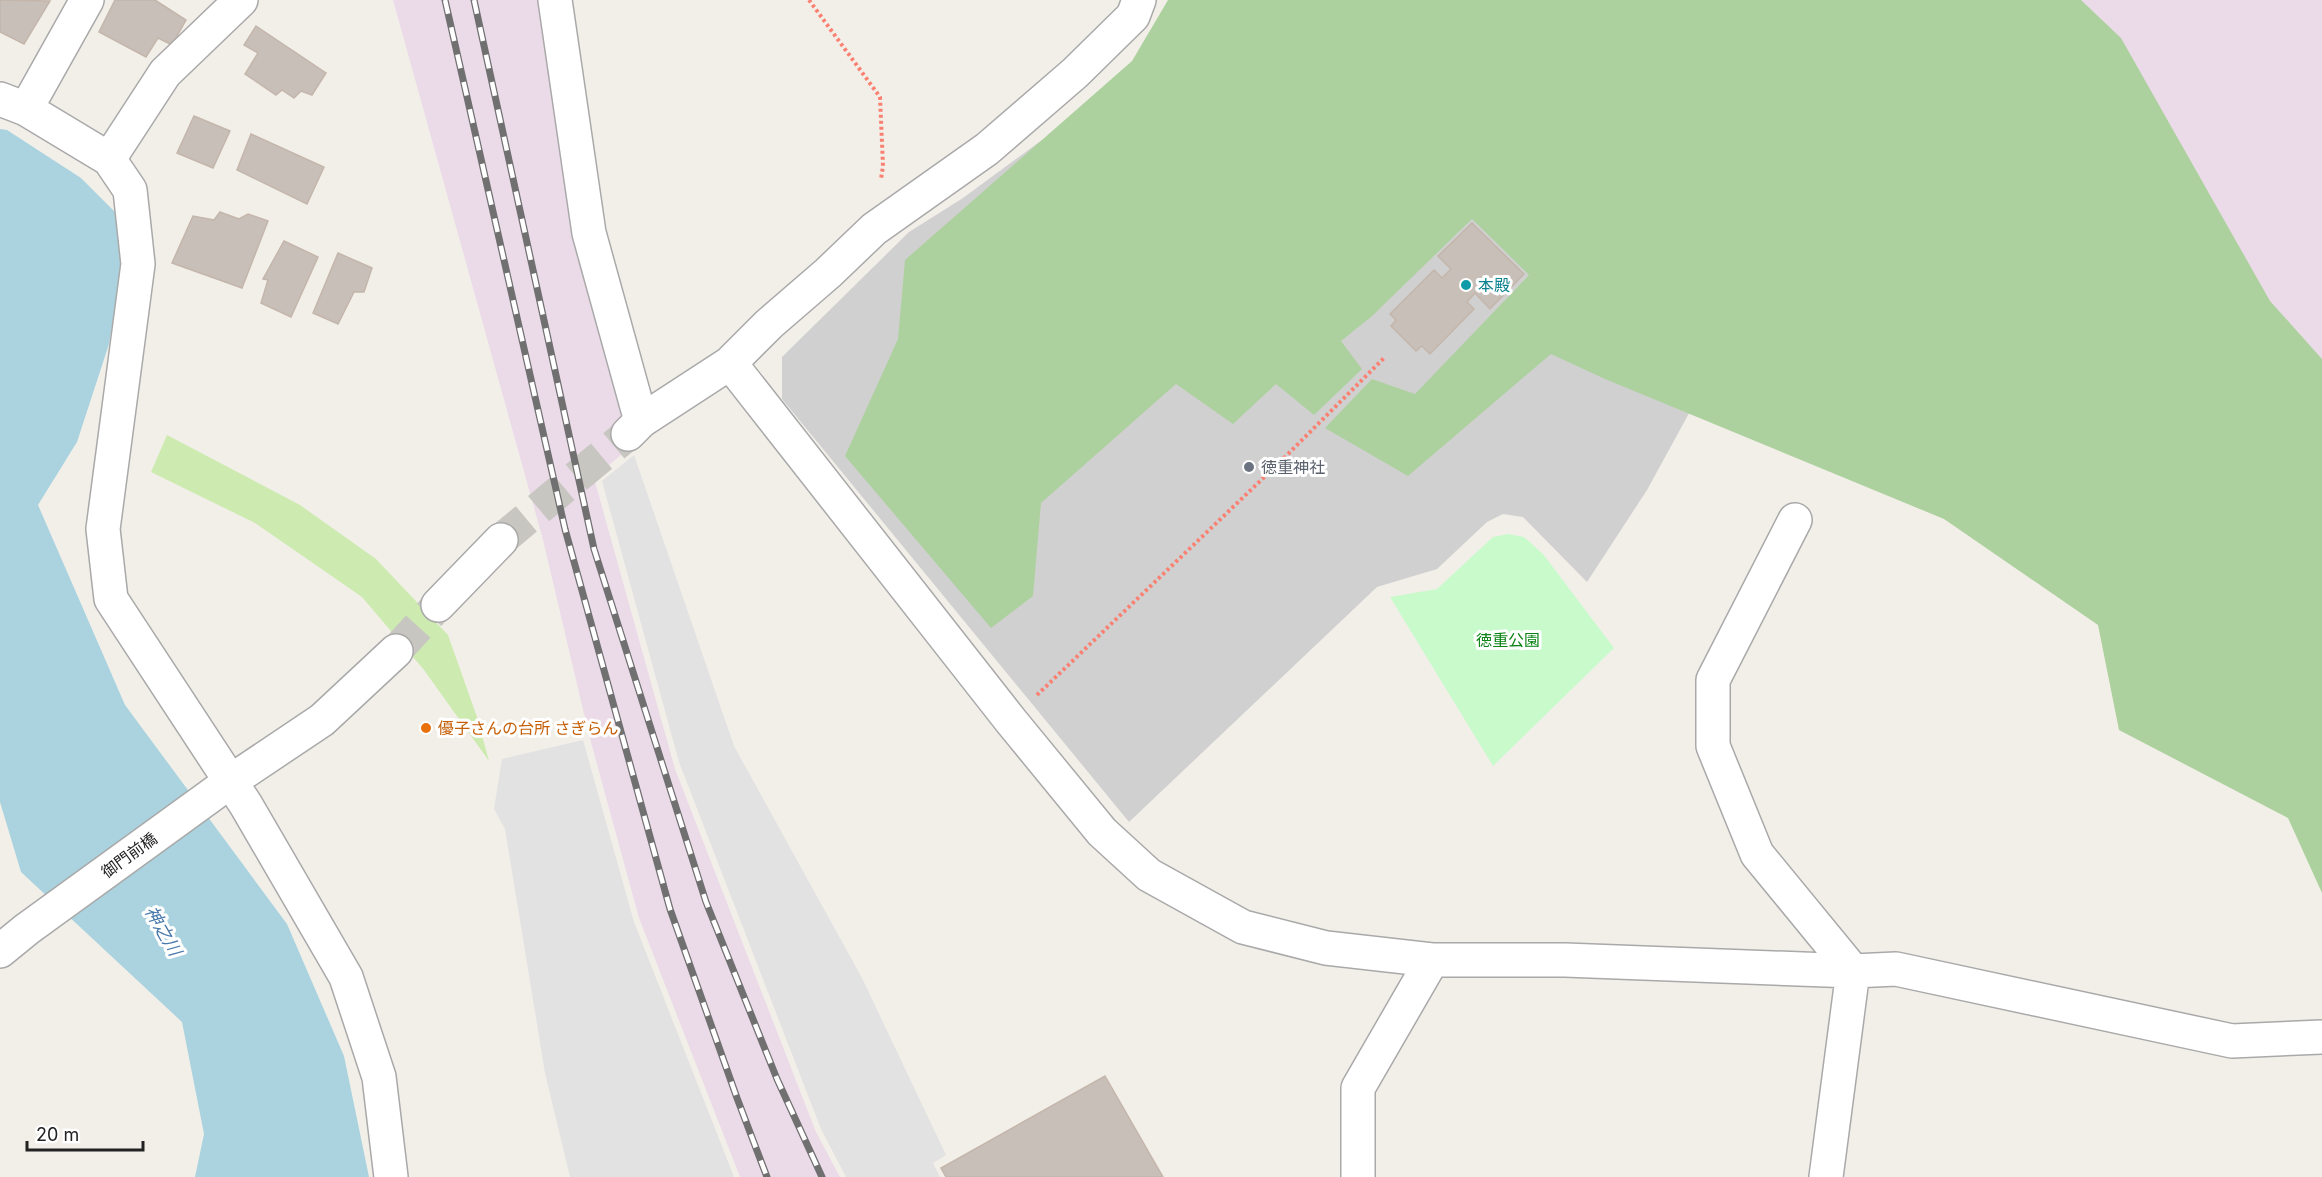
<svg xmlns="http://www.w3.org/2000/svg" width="2322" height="1177" viewBox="0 0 2322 1177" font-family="Inter,'Noto Sans JP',sans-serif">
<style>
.industrial{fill:#ebdbe8}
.religious{fill:#d0d0d0}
.grass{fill:#cdebb0}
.forest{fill:#add19e}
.park{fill:#c8facc}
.parking{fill:#e2e2e2}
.water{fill:#aad3df}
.building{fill:#c7bfb8;stroke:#c4b6ab;stroke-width:1.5}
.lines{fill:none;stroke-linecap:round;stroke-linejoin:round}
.minor-tunnel{stroke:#c8c6c1;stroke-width:33;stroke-dasharray:33 16;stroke-linecap:butt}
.minor-casing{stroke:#a9a9a9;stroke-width:36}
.path{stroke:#fa8072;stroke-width:4;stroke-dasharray:3 3;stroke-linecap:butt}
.minor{stroke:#fff;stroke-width:33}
.rail-casing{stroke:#707070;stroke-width:7}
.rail{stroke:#fff;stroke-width:4.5;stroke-dasharray:14;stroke-linecap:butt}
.culture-dot{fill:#0f9aa8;stroke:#fff;stroke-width:2}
.worship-dot{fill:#6b7280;stroke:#fff;stroke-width:2}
.food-dot{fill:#e8710a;stroke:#fff;stroke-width:2}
.labels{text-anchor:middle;stroke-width:6;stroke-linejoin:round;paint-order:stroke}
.culture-label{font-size:16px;fill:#0d838f;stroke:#fff;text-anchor:start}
.worship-label{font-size:16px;fill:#5b616d;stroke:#fff;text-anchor:start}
.park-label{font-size:16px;fill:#0c8416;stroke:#fff}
.food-label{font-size:16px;fill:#c56008;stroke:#fff;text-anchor:start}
.street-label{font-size:16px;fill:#222;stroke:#fff}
.water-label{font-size:18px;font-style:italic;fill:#4a7aab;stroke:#fff}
</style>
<rect width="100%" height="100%" fill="#f2efe9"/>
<path class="industrial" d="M 393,0 L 540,0 L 630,447 L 594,478 L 675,769 L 816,1132 L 840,1177 L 740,1177 L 639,918 L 589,735 L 543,540 Z
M 2053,0 L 2322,0 L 2322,412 Z"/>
<path class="religious" d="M 1042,140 L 1462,209 L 1699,395 L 1647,490 L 1587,582 L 1523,517 L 1503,514 L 1487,522 L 1437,569 L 1377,587 L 1129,822 L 782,399 L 782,357 L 909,232 L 963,198 Z"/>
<path class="grass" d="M 167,435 L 300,505 L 376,559 L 448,635 L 477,717 L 489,761 L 424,670 L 362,597 L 255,523 L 151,472 Z"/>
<path class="forest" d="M 1168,0 L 2081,0 L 2121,38 L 2270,301 L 2322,359 L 2322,893 L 2288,818 L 2119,730 L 2098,625 L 1944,519 L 1605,379 L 1551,354 L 1408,476 L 1325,428 L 1372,379 L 1415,394 L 1529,275 L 1472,219 L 1371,317 L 1341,341 L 1362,369 L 1314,415 L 1276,384 L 1233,424 L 1176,384 L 1041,503 L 1033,596 L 991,628 L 845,456 L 898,339 L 905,260 L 1132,61 Z"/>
<path class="park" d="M 1508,534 L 1524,537 L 1543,554 L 1614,648 L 1493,766 L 1390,597 L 1437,589 L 1493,537 Z"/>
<path class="parking" d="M 634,455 L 734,746 L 862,978 L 946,1155 L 933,1163 L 940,1177 L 846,1177 L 821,1129 L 679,762 L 602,481 Z
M 583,740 L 634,922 L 734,1177 L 570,1177 L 545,1073 L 505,829 L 494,809 L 502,759 Z"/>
<path class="water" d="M 0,129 L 7,130 L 81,178 L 129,226 L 109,344 L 77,442 L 38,505 L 125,705 L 287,924 L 344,1056 L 369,1177 L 195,1177 L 204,1134 L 182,1022 L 21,872 L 0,802 Z"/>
<path class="building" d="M 0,0 L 50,1 L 24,44 L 0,32 Z
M 115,0 L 155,0 L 186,20 L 172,45 L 158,38 L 146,57 L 99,32 Z
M 256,26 L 326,73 L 312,95 L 301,91 L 294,98 L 282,90 L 276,95 L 245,74 L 258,53 L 244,45 Z
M 194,116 L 230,131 L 213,168 L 177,153 Z
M 251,134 L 324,167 L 307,204 L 237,170 Z
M 220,212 L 239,219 L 248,214 L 268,221 L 242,288 L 172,263 L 193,216 L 214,220 Z
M 1472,223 L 1524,274 L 1490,309 L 1475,293 L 1467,302 L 1474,309 L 1430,354 L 1422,346 L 1416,351 L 1391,326 L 1396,320 L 1390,314 L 1434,270 L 1442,278 L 1451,269 L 1438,256 Z
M 284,241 L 318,257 L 291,317 L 261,303 L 268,280 L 263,279 Z
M 338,253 L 372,268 L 364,292 L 354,292 L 338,324 L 313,313 Z
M 1105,1076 L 1163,1177 L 946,1177 L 941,1168 Z"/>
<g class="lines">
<path class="minor-tunnel" d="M 501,540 L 628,434
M 396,651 L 438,605"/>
<defs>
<path id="minor" d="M 555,0 L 589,233 L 641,421
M 0,99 L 26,109 L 109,159 L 130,190 L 138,264 L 103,529 L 111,599 L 246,805 L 346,977 L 379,1077 L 391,1177
M 26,109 L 87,0
M 109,159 L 165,73 L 241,0
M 730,363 L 1011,721 L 1102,832 L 1149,875 L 1243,927 L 1326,948 L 1432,960 L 1565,960 L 1853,971 L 1896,969 L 2232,1041 L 2322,1037
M 628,434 L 641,421 L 730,363 L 769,324 L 828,273 L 874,229 L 987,149 L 1075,73 L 1133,16 L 1139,0
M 1795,520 L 1713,680 L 1713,746 L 1757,854 L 1853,971 L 1826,1177
M 438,605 L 501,540
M 0,951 L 27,929 L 231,781 L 322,720 L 396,651
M 1358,1177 L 1358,1088 L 1432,960"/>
</defs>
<use href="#minor" class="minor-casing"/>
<path class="path" d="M 809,0 L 880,97 L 883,166 L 881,179
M 1037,695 L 1280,462 L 1384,358"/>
<use href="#minor" class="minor"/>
<defs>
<path id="rail" d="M 445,0 L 565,529 L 670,909 L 737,1098 L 767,1177
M 474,0 L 594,549 L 706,902 L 777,1079 L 822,1177"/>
</defs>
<use href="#rail" class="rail-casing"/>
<use href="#rail" class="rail"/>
</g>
<circle class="culture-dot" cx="1466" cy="285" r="6"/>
<circle class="worship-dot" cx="1249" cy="467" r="6"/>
<circle class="food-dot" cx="426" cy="728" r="6"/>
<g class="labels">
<g class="culture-label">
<text x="1478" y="291">本殿</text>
</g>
<g class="worship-label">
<text x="1261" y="473">徳重神社</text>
</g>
<g class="park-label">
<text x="1508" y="646">徳重公園</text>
</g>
<g class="food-label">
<text x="438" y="734">優子さんの台所 さぎらん</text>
</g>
<g class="street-label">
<text transform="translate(129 855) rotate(-36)" y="6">御門前橋</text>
</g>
<g class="water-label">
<text transform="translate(163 931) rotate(60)" y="6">神之川</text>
</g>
</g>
<path d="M27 1141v9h116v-9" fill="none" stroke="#222222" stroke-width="3"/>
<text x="36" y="1141" font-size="18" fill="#222222" stroke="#ffffff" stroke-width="4.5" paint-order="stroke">20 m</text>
</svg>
